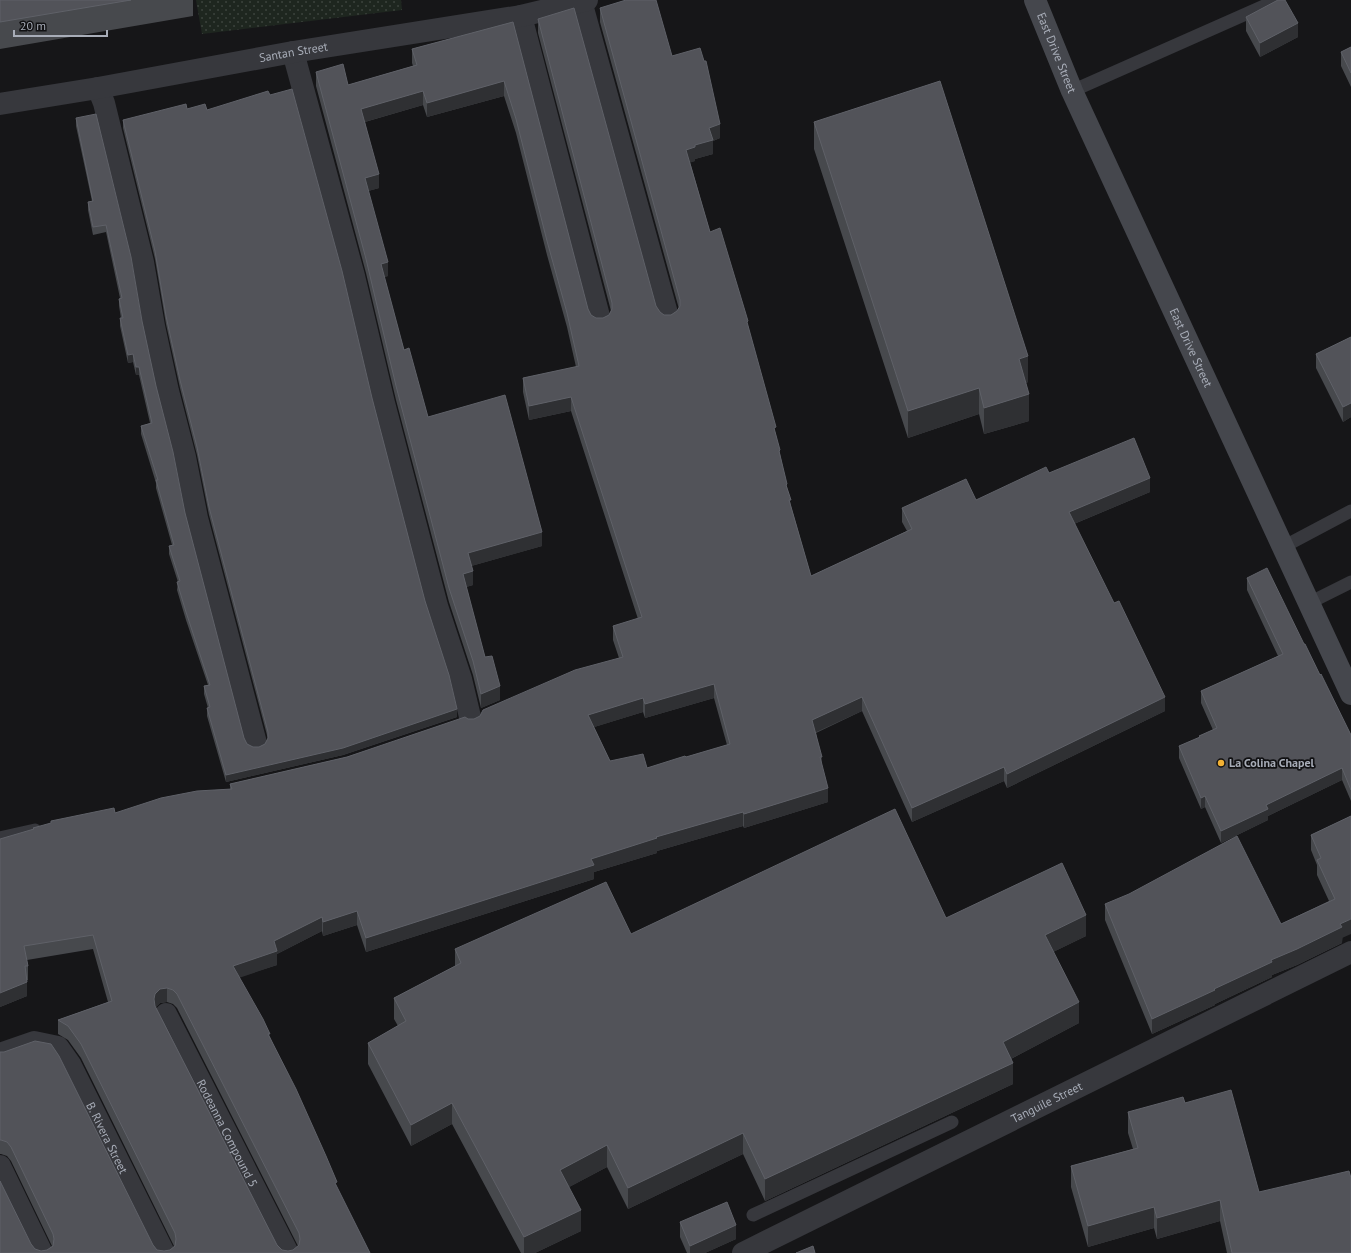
<svg xmlns="http://www.w3.org/2000/svg" width="1351" height="1253" viewBox="0 0 1351 1253" font-family="'PT Sans',sans-serif">
<style>
.grass{fill:url(#grass-dots)}
.lines{fill:none;stroke-linecap:round;stroke-linejoin:round}
.lane{stroke:#37383d;stroke-width:13}
.street{stroke:#37383d;stroke-width:22}
.secondary{stroke:#45474d;stroke-width:22}
.wall{fill:#47494d;fill-rule:evenodd}
.shaded-wall{fill:#2f3033}
.building{fill:#525359;stroke:#5f6168;fill-rule:evenodd}
.poi-dot{fill:#f2b134;stroke:#111113;stroke-width:1.5}
.labels{text-anchor:middle;stroke-width:3.5;stroke-linejoin:round;paint-order:stroke}
.street-label{font-size:12px;fill:#a8adb8;stroke:#111113}
.poi-label{font-size:12px;font-weight:bold;fill:#a8adb8;stroke:#111113;text-anchor:start}
</style>
<defs>
<pattern id="grass-dots" width="8" height="8" patternUnits="userSpaceOnUse"><rect width="8" height="8" fill="#1e261f"/><path d="M2 2h.1M6 6h.1" fill="none" stroke="#3c433d" stroke-width="1.8" stroke-linecap="round"/></pattern>
</defs>
<rect width="100%" height="100%" fill="#161618"/>
<path class="grass" d="M 196,0 L 401,0 L 402,10 L 202,34 Z"/>
<g class="lines">
<path class="lane" d="M 1072,91 L 1273,2
M 1283,547 L 1351,511
M 1309,603 L 1351,582
M 0,838 L 35,830
M 753,1215 L 952,1122"/>
<g class="street">
<path d="M 581,1 L 668,317"/>
<path d="M 521,16 L 600,320"/>
<path d="M 293,52 L 354,276 L 384,403 L 437,606 L 461,679 L 471,721"/>
<path d="M 98,88 L 104,103 L 143,262 L 154,326 L 168,391 L 185,457 L 197,518 L 256,743"/>
<path id="s1" d="M 0,104 L 98,88 L 293,52 L 521,16 L 587,0"/>
<path id="s2" d="M 166,1014 L 288,1253"/>
<path id="s3" d="M 0,1054 L 34,1042 L 58,1047 L 70,1064 L 164,1253"/>
<path d="M 0,1166 L 42,1253"/>
<path id="s4" d="M 743,1253 L 1351,952"/>
</g>
<path class="secondary" id="s5" d="M 1035,0 L 1072,91 L 1351,694"/>
</g>
<path class="wall" d="M 0,0 L 193,0 L 193,16 L 0,49 Z
M 600,8 L 672,56 L 720,138 L 713,141 L 713,154 L 695,159 L 695,161 L 690,162 L 710,232 L 748,326 L 776,435 L 791,506 L 811,576 L 907,531 L 902,522 L 902,508 L 976,500 L 1049,473 L 1150,492 L 1074,524 L 1165,711 L 1007,788 L 1004,781 L 912,822 L 862,711 L 816,733 L 828,802 L 744,828 L 743,826 L 657,851 L 657,853 L 594,872 L 594,879 L 366,952 L 357,925 L 323,936 L 322,931 L 277,954 L 277,965 L 239,977 L 270,1037 L 337,1188 L 370,1253 L 0,1253 L 31,1244 L 35,1249 L 41,1251 L 47,1250 L 52,1246 L 11,1161 L 7,1156 L 1,1154 L 0,1154 L 0,1052 L 153,1245 L 157,1250 L 164,1251 L 170,1250 L 174,1246 L 81,1058 L 68,1040 L 58,1034 L 58,1020 L 108,1002 L 93,949 L 27,960 L 28,966 L 28,980 L 27,980 L 27,996 L 0,1007 L 33,830 L 230,789 L 230,784 L 347,757 L 468,719 L 474,719 L 619,658 L 613,640 L 613,626 L 638,619 L 571,411 L 529,420 L 523,392 L 523,378 L 576,367 L 567,327 L 547,255 L 516,133 L 504,96 L 427,117 L 423,105 L 365,122 L 379,188 L 368,191 L 388,276 L 384,277 L 404,350 L 428,417 L 542,546 L 471,566 L 473,585 L 466,587 L 485,657 L 500,700 L 481,708 L 473,675 L 449,602 L 396,400 L 366,273 L 316,86 L 316,72 L 348,85 L 413,66 L 412,63 L 412,49 L 513,22 L 588,309 L 591,315 L 596,318 L 603,318 L 609,315 L 611,311 L 538,33 L 538,19 L 656,306 L 660,312 L 664,315 L 671,315 L 677,311 L 679,309 L 600,22 ZM 714,698 L 727,745 L 686,757 L 647,768 L 610,761 L 594,727 L 643,712 L 645,718 ZM 167,1002 L 173,1004 L 177,1008 L 298,1246 L 293,1250 L 288,1251 L 282,1250 L 277,1245 L 156,1007 L 160,1003 Z
M 1246,17 L 1298,37 L 1260,57 L 1246,31 Z
M 1351,47 L 1351,87 L 1341,66 L 1341,52 Z
M 187,109 L 207,110 L 372,398 L 425,601 L 457,717 L 343,755 L 226,782 L 207,716 L 207,708 L 208,708 L 204,694 L 204,686 L 208,685 L 186,620 L 177,590 L 178,582 L 169,554 L 169,546 L 172,545 L 156,488 L 156,483 L 141,434 L 141,426 L 150,423 L 139,375 L 136,375 L 133,362 L 128,363 L 120,326 L 120,318 L 121,318 L 119,306 L 119,299 L 120,298 L 106,232 L 93,235 L 88,210 L 88,202 L 92,201 L 76,126 L 76,118 L 142,321 L 156,386 L 185,513 L 244,738 L 247,744 L 253,747 L 259,747 L 265,744 L 268,739 L 209,515 L 197,455 L 180,388 L 166,324 L 155,259 L 123,128 L 123,120 Z
M 814,122 L 1028,382 L 1026,383 L 1029,421 L 984,434 L 979,414 L 908,438 L 814,149 Z
M 1351,337 L 1351,417 L 1343,422 L 1316,368 L 1316,354 Z
M 1247,578 L 1304,644 L 1351,735 L 1351,801 L 1342,780 L 1268,816 L 1268,820 L 1221,843 L 1205,807 L 1201,809 L 1179,758 L 1179,746 L 1199,738 L 1199,736 L 1213,730 L 1201,703 L 1201,691 L 1278,656 L 1247,590 Z
M 1351,816 L 1342,943 L 1297,965 L 1272,975 L 1272,977 L 1215,1004 L 1215,1005 L 1152,1034 L 1105,920 L 1105,904 L 1281,924 L 1329,901 L 1317,875 L 1317,865 L 1311,850 L 1311,835 Z
M 946,918 L 1086,936 L 1053,952 L 1079,1023 L 1011,1059 L 1013,1084 L 765,1201 L 743,1154 L 628,1209 L 607,1167 L 569,1187 L 581,1231 L 535,1253 L 521,1253 L 452,1124 L 411,1146 L 368,1064 L 368,1043 L 398,1026 L 394,1019 L 394,998 L 455,966 L 455,949 L 631,934 Z
M 1185,1103 L 1259,1192 L 1351,1253 L 1227,1253 L 1220,1221 L 1157,1239 L 1154,1228 L 1088,1247 L 1071,1187 L 1071,1166 L 1133,1149 L 1128,1133 L 1128,1112 Z
M 680,1222 L 736,1239 L 705,1253 L 687,1253 L 680,1237 Z"/>
<path class="shaded-wall" d="M 1298,23 L 1298,37 L 1260,57 L 1260,43 Z
M 504,81 L 504,96 L 427,117 L 427,103 Z
M 423,91 L 423,105 L 361,123 L 361,109 Z
M 720,124 L 720,138 L 713,141 L 713,154 L 695,159 L 695,161 L 686,164 L 686,150 L 695,145 L 709,128 Z
M 379,174 L 379,188 L 365,192 L 365,178 Z
M 388,262 L 388,276 L 381,278 L 381,264 Z
M 133,354 L 133,362 L 128,363 L 128,355 Z
M 1028,356 L 1028,382 L 1019,386 L 1019,359 Z
M 136,367 L 139,367 L 139,375 L 136,375 Z
M 979,388 L 979,414 L 908,438 L 908,411 Z
M 1029,394 L 1029,421 L 984,434 L 984,408 Z
M 571,397 L 571,411 L 529,420 L 529,406 Z
M 1351,403 L 1351,417 L 1343,422 L 1343,407 Z
M 1150,478 L 1150,492 L 1069,526 L 1069,512 Z
M 542,532 L 542,546 L 468,567 L 468,553 Z
M 473,571 L 473,585 L 463,588 L 463,574 Z
M 714,684 L 714,698 L 645,718 L 645,704 Z
M 500,686 L 500,700 L 481,708 L 481,694 Z
M 862,697 L 862,711 L 812,734 L 812,720 Z
M 1165,697 L 1165,711 L 1007,788 L 1007,774 Z
M 643,698 L 643,712 L 588,729 L 588,715 Z
M 457,709 L 457,717 L 343,755 L 226,782 L 226,775 Z
M 820,757 L 822,757 L 822,771 Z
M 1004,767 L 1004,781 L 912,822 L 912,808 Z
M 1342,768 L 1342,780 L 1268,816 L 1268,820 L 1221,843 L 1221,831 L 1266,805 Z
M 828,788 L 828,802 L 744,828 L 744,814 Z
M 1205,796 L 1205,807 L 1201,809 L 1201,798 Z
M 743,812 L 743,826 L 657,851 L 657,853 L 594,872 L 594,879 L 366,952 L 366,938 L 591,859 L 656,837 Z
M 357,911 L 357,925 L 323,936 L 323,922 Z
M 1086,915 L 1086,936 L 1045,956 L 1045,935 Z
M 322,917 L 322,931 L 277,954 L 277,965 L 233,980 L 233,966 L 274,941 Z
M 1351,919 L 1351,934 L 1342,938 L 1342,943 L 1297,965 L 1272,975 L 1272,977 L 1215,1004 L 1215,1005 L 1152,1034 L 1152,1019 L 1271,960 L 1340,924 Z
M 27,982 L 27,996 L 0,1007 L 0,993 Z
M 167,988 L 167,1002 L 160,1003 L 155,1008 L 154,999 L 155,994 L 160,989 Z
M 1079,1002 L 1079,1023 L 1003,1063 L 1003,1042 Z
M 1013,1063 L 1013,1084 L 765,1201 L 765,1179 Z
M 452,1103 L 452,1124 L 411,1146 L 411,1125 Z
M 743,1133 L 743,1154 L 628,1209 L 628,1188 Z
M 607,1145 L 607,1167 L 560,1192 L 560,1170 Z
M 1220,1200 L 1220,1221 L 1157,1239 L 1157,1218 Z
M 1154,1207 L 1154,1228 L 1088,1247 L 1088,1226 Z
M 581,1210 L 581,1231 L 535,1253 L 524,1253 L 524,1237 Z
M 736,1225 L 736,1239 L 705,1253 L 690,1253 L 690,1246 Z"/>
<path class="building" d="M 0,0 L 131,0 L 0,22 Z
M 626,0 L 656,0 L 672,56 L 700,48 L 704,61 L 706,61 L 720,124 L 709,128 L 713,140 L 695,145 L 695,147 L 686,150 L 710,232 L 720,228 L 748,321 L 747,322 L 776,427 L 774,428 L 780,450 L 779,451 L 787,484 L 786,485 L 791,500 L 789,500 L 811,576 L 912,529 L 902,508 L 966,479 L 976,500 L 1046,467 L 1049,473 L 1134,438 L 1150,478 L 1069,512 L 1114,603 L 1119,601 L 1165,697 L 1007,774 L 1004,767 L 912,808 L 862,697 L 812,720 L 822,757 L 820,757 L 828,788 L 744,814 L 743,812 L 656,837 L 657,838 L 591,859 L 594,865 L 366,938 L 357,911 L 323,922 L 322,917 L 274,941 L 277,951 L 233,966 L 263,1019 L 270,1034 L 268,1034 L 296,1089 L 326,1156 L 337,1182 L 335,1183 L 370,1253 L 0,1253 L 0,1181 L 31,1244 L 35,1249 L 41,1251 L 47,1250 L 53,1246 L 54,1239 L 53,1234 L 11,1147 L 7,1142 L 1,1140 L 0,1140 L 0,1052 L 4,1052 L 35,1041 L 51,1044 L 59,1056 L 153,1245 L 157,1250 L 164,1251 L 170,1250 L 175,1246 L 176,1239 L 175,1233 L 81,1044 L 68,1026 L 58,1020 L 112,1001 L 93,935 L 24,946 L 28,966 L 25,966 L 27,982 L 0,993 L 0,839 L 34,829 L 33,828 L 51,823 L 51,821 L 114,808 L 115,813 L 161,798 L 197,791 L 232,789 L 230,784 L 347,757 L 465,717 L 468,719 L 474,719 L 480,716 L 483,710 L 575,670 L 623,657 L 613,626 L 642,617 L 571,397 L 529,406 L 523,378 L 579,366 L 567,313 L 547,241 L 516,119 L 504,81 L 427,103 L 423,91 L 361,109 L 379,174 L 365,178 L 388,262 L 381,264 L 404,350 L 409,348 L 428,417 L 505,395 L 542,532 L 468,553 L 473,571 L 463,574 L 485,657 L 492,656 L 500,686 L 481,694 L 473,661 L 449,588 L 396,386 L 366,259 L 316,72 L 343,64 L 348,85 L 417,65 L 412,49 L 513,22 L 588,309 L 591,315 L 596,318 L 603,318 L 609,315 L 612,309 L 612,303 L 538,19 L 574,8 L 656,306 L 660,312 L 664,315 L 671,315 L 677,311 L 680,306 L 680,300 L 600,8 ZM 714,684 L 730,744 L 686,757 L 685,756 L 647,768 L 643,754 L 610,761 L 588,715 L 643,698 L 645,704 ZM 167,988 L 173,990 L 177,994 L 299,1233 L 300,1239 L 299,1245 L 293,1250 L 288,1251 L 282,1250 L 277,1245 L 155,1006 L 154,999 L 155,994 L 160,989 Z
M 1278,0 L 1285,0 L 1298,23 L 1260,43 L 1246,17 Z
M 1351,47 L 1351,73 L 1341,52 Z
M 940,81 L 1028,356 L 1019,359 L 1029,394 L 984,408 L 979,388 L 908,411 L 814,122 Z
M 292,89 L 342,271 L 372,398 L 425,601 L 449,675 L 457,709 L 343,748 L 226,775 L 207,708 L 210,707 L 204,686 L 210,685 L 186,612 L 177,582 L 180,581 L 169,546 L 174,545 L 156,480 L 158,480 L 141,426 L 152,423 L 139,367 L 136,367 L 133,354 L 128,355 L 120,318 L 123,318 L 119,299 L 122,298 L 106,225 L 93,227 L 88,202 L 93,201 L 76,118 L 96,114 L 131,257 L 142,321 L 156,386 L 173,452 L 185,513 L 244,738 L 247,744 L 253,747 L 259,747 L 265,744 L 268,738 L 268,732 L 209,507 L 197,447 L 180,380 L 166,316 L 155,251 L 123,120 L 186,104 L 187,109 L 205,104 L 207,110 L 268,91 L 270,95 Z
M 1351,337 L 1351,403 L 1343,407 L 1316,354 Z
M 1267,568 L 1304,644 L 1305,644 L 1320,675 L 1321,674 L 1351,735 L 1351,790 L 1342,768 L 1266,805 L 1268,809 L 1221,831 L 1205,796 L 1201,798 L 1179,746 L 1200,737 L 1199,736 L 1217,728 L 1201,691 L 1283,654 L 1247,578 Z
M 895,809 L 946,918 L 1062,863 L 1086,915 L 1045,935 L 1079,1002 L 1003,1042 L 1013,1063 L 765,1179 L 743,1133 L 628,1188 L 607,1145 L 560,1170 L 581,1210 L 524,1237 L 452,1103 L 411,1125 L 368,1043 L 406,1021 L 394,998 L 461,963 L 455,949 L 606,882 L 631,934 Z
M 1351,816 L 1351,919 L 1340,924 L 1342,927 L 1297,949 L 1271,960 L 1272,962 L 1214,989 L 1215,990 L 1152,1019 L 1105,904 L 1129,894 L 1237,836 L 1281,924 L 1335,899 L 1317,860 L 1321,858 L 1311,835 Z
M 1231,1090 L 1259,1192 L 1349,1171 L 1351,1178 L 1351,1253 L 1232,1253 L 1220,1200 L 1157,1218 L 1154,1207 L 1088,1226 L 1071,1166 L 1138,1148 L 1128,1112 L 1183,1097 L 1185,1103 Z
M 727,1202 L 736,1225 L 690,1246 L 680,1222 Z
M 813,1246 L 815,1253 L 796,1253 Z"/>
<circle class="poi-dot" cx="1221" cy="763" r="4"/>
<g class="labels">
<g class="street-label">
<text dy="4" stroke="none"><textPath href="#s1" startOffset="298">Santan Street</textPath></text>
<text dy="4" stroke="none"><textPath href="#s5" startOffset="57">East Drive Street</textPath></text>
<text dy="4" stroke="none"><textPath href="#s5" startOffset="381">East Drive Street</textPath></text>
<text dy="4" stroke="none"><textPath href="#s4" startOffset="339">Tanguile Street</textPath></text>
<text dy="4" stroke="none"><textPath href="#s2" startOffset="134">Rodeanna Compound 5</textPath></text>
<text dy="4" stroke="none"><textPath href="#s3" startOffset="164">B. Rivera Street</textPath></text>
</g>
<g class="poi-label">
<text x="1229" y="767">La Colina Chapel</text>
</g>
</g>
<path d="M14 30v6h93v-6" fill="none" stroke="#a8adb8" stroke-width="2"/>
<text x="20" y="30" font-size="12" fill="#a8adb8" stroke="#111113" stroke-width="3" paint-order="stroke">20 m</text>
</svg>
